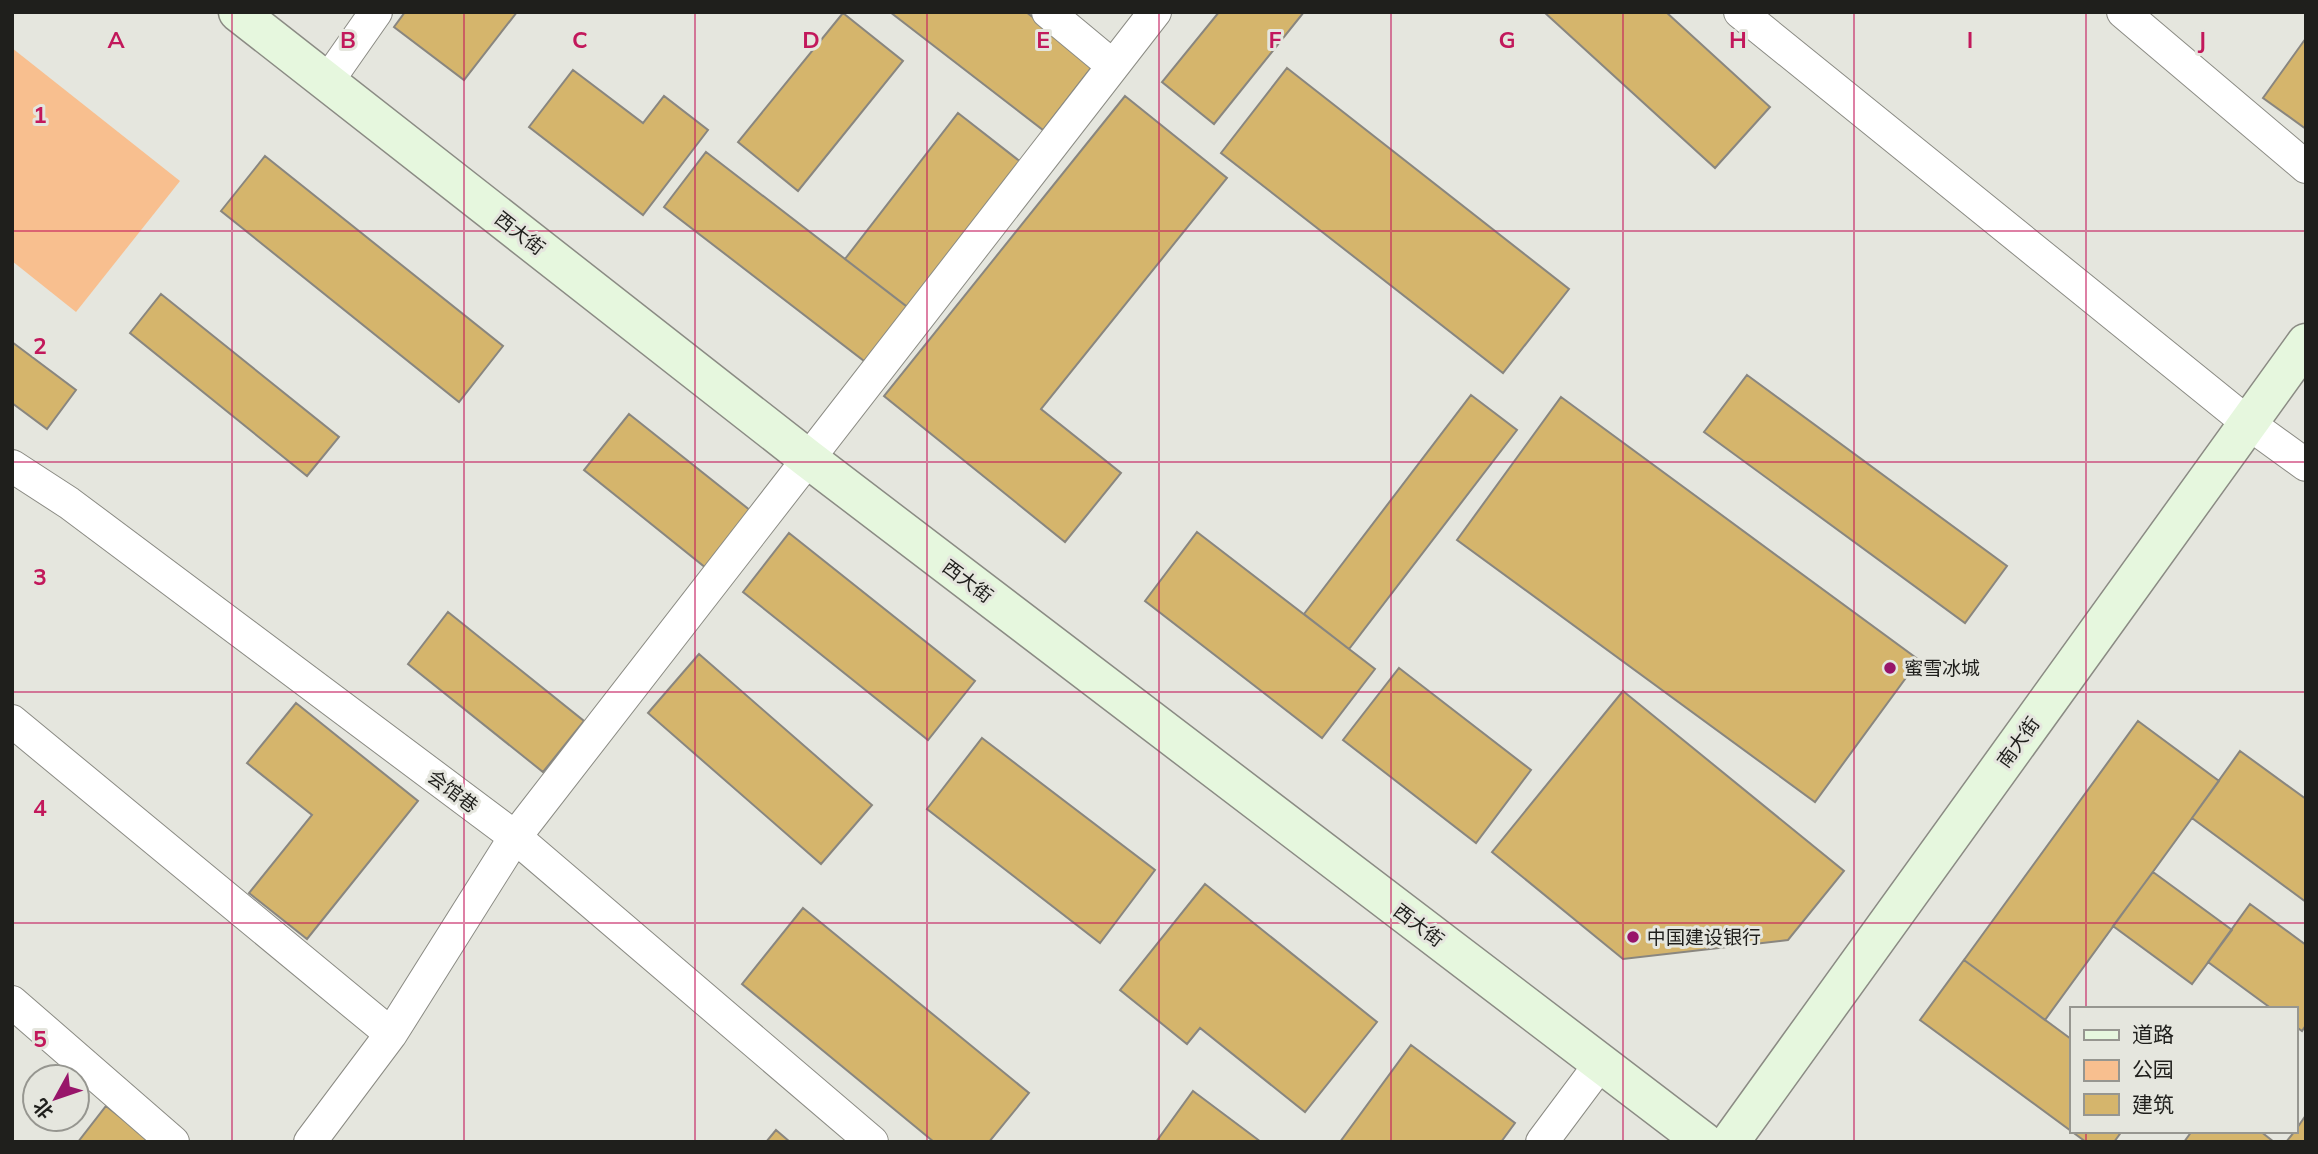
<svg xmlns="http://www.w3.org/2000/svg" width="2318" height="1154" viewBox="0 0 2318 1154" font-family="Mulish,'Noto Sans SC',sans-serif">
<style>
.green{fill:#f8bf8f}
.building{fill:#d5b56c;stroke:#89867f;stroke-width:2}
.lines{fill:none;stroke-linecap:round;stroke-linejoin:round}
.street-casing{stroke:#8b8b84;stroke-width:34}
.secondary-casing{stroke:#8b8b84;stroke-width:41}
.street{stroke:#fff;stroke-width:32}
.secondary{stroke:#e6f7de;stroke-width:38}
.grid{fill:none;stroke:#c2185b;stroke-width:2;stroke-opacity:0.55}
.poi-dot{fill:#98156a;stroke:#e5e6de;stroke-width:2.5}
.labels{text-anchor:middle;stroke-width:6;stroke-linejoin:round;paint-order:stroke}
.street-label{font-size:19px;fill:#1f1f1c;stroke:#e5e6de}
.poi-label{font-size:19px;fill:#1f1f1c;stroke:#e5e6de;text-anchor:start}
.grid-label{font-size:23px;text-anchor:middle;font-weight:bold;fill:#c2185b;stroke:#e5e6de;stroke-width:6;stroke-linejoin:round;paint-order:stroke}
</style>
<rect width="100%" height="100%" fill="#e5e6de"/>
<path class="green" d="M 12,48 L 180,181 L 76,312 L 12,261 Z"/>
<path class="building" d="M 405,12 L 517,12 L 464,80 L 394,27 Z
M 890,12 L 1026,12 L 1094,64 L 1043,130 Z
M 1219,12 L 1304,12 L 1214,124 L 1162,82 Z
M 1544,12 L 1666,12 L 1770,107 L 1715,168 Z
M 843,13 L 903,61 L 798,191 L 738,142 Z
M 2306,38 L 2306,129 L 2263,98 Z
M 1287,68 L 1569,289 L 1503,373 L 1221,153 Z
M 573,70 L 643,123 L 664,96 L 708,130 L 643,215 L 529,127 Z
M 1125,96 L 1227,178 L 1041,409 L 1121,473 L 1065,542 L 884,396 Z
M 958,113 L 1022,163 L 910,309 L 845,259 Z
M 706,152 L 910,309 L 868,364 L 664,207 Z
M 265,156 L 503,346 L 459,402 L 221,211 Z
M 161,294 L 339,437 L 307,476 L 130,333 Z
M 12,342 L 76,390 L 47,429 L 12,403 Z
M 1747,375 L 2007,566 L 1965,623 L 1704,432 Z
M 1471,395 L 1517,430 L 1349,649 L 1304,614 Z
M 1561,397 L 1919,660 L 1815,802 L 1457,540 Z
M 629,414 L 751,511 L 706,568 L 584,470 Z
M 1197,532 L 1375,669 L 1322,738 L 1145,601 Z
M 789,533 L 975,681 L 928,740 L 743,592 Z
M 448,612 L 584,721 L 543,772 L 408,664 Z
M 699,654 L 872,805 L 821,864 L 648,713 Z
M 1399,668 L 1531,770 L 1476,843 L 1343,740 Z
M 1623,691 L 1844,871 L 1788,940 L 1623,959 L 1492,852 Z
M 296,703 L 418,801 L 307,939 L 249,893 L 312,815 L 247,763 Z
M 2138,721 L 2219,781 L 2045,1020 L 1964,960 Z
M 982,738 L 1155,870 L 1100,943 L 927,809 Z
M 2240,751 L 2306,799 L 2306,902 L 2192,818 Z
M 2153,872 L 2232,930 L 2192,984 L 2113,926 Z
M 1205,884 L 1377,1022 L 1305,1112 L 1200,1028 L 1187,1044 L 1120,990 Z
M 2250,904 L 2306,945 L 2306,1025 L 2302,1031 L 2295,1026 L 2295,1009 L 2272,1009 L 2208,962 Z
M 803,908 L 1029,1093 L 989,1142 L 934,1142 L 742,984 Z
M 1964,960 L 2071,1039 L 2071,1131 L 2122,1131 L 2114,1142 L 2086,1142 L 1920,1020 Z
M 1411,1045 L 1515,1123 L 1501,1142 L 1340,1142 Z
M 1193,1091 L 1261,1142 L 1156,1142 Z
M 106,1106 L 152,1142 L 78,1142 Z
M 2306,1115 L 2306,1142 L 2286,1142 L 2295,1131 Z
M 776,1130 L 790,1142 L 766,1142 Z
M 2192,1131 L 2260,1131 L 2274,1142 L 2184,1142 Z"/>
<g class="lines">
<defs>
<path id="street" d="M 1048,12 L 1113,66
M 1740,12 L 2248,423 L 2306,465
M 2123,12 L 2306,167
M 327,82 L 376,12
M 12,466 L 69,503 L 515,837 L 872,1142
M 12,721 L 391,1034
M 12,1002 L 173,1142
M 310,1142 L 391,1034 L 515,837 L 1155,12
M 1542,1142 L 1601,1063"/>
<path id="secondary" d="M 238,12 L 807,458 L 1704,1142
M 1730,1142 L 2306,343"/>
</defs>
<use href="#street" class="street-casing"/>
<use href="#secondary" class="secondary-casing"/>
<use href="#street" class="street"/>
<use href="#secondary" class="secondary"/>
</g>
<path class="grid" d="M 232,12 L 232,1142M 464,12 L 464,1142M 695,12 L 695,1142M 927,12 L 927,1142M 1159,12 L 1159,1142M 1391,12 L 1391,1142M 1623,12 L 1623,1142M 1854,12 L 1854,1142M 2086,12 L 2086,1009M 12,231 L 2306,231M 12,462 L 2306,462M 12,692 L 2306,692M 12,923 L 2306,923M 2086,1131 L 2086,1142"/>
<g class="poi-dot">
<circle cx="1890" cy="668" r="7"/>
<circle cx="1633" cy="937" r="7"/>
</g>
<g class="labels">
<g class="street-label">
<text transform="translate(520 233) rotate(38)" y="7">西大街</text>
<text transform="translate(968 581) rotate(37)" y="7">西大街</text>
<text transform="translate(2018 742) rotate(-54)" y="7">南大街</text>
<text transform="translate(453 791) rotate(37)" y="7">会馆巷</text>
<text transform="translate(1419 925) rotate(37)" y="7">西大街</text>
</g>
<g class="poi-label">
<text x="1904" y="675">蜜雪冰城</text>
<text x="1647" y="944">中国建设银行</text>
</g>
</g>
<g class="grid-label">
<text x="116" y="48">A</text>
<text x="348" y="48">B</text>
<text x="580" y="48">C</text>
<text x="811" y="48">D</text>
<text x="1043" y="48">E</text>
<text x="1275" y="48">F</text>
<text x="1507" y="48">G</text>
<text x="1738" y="48">H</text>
<text x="1970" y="48">I</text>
<text x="2202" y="48">J</text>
<text x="40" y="123">1</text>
<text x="40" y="354">2</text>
<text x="40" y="585">3</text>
<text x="40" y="816">4</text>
<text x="40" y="1047">5</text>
</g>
<rect width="2318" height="1154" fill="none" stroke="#1f1f1c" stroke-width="28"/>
<rect x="2070" y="1007" width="228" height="126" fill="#e5e6de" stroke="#969690" stroke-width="2"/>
<rect x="2084" y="1030" width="35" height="10" fill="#e6f7de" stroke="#969690" stroke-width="2"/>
<text x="2132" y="1042" font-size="21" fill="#1f1f1c">道路</text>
<rect x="2084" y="1060" width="35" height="21" fill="#f8bf8f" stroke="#969690" stroke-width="2"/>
<text x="2132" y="1077" font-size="21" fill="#1f1f1c">公园</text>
<rect x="2084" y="1094" width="35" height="21" fill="#d5b56c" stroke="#969690" stroke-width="2"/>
<text x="2132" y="1112" font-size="21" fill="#1f1f1c">建筑</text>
<g transform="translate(56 1098) rotate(230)"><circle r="33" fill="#e5e6de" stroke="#969690" stroke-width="2"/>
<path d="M0-5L12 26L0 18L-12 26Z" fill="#98156a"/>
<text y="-10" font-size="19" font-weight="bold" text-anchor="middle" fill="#1f1f1c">北</text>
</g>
</svg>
